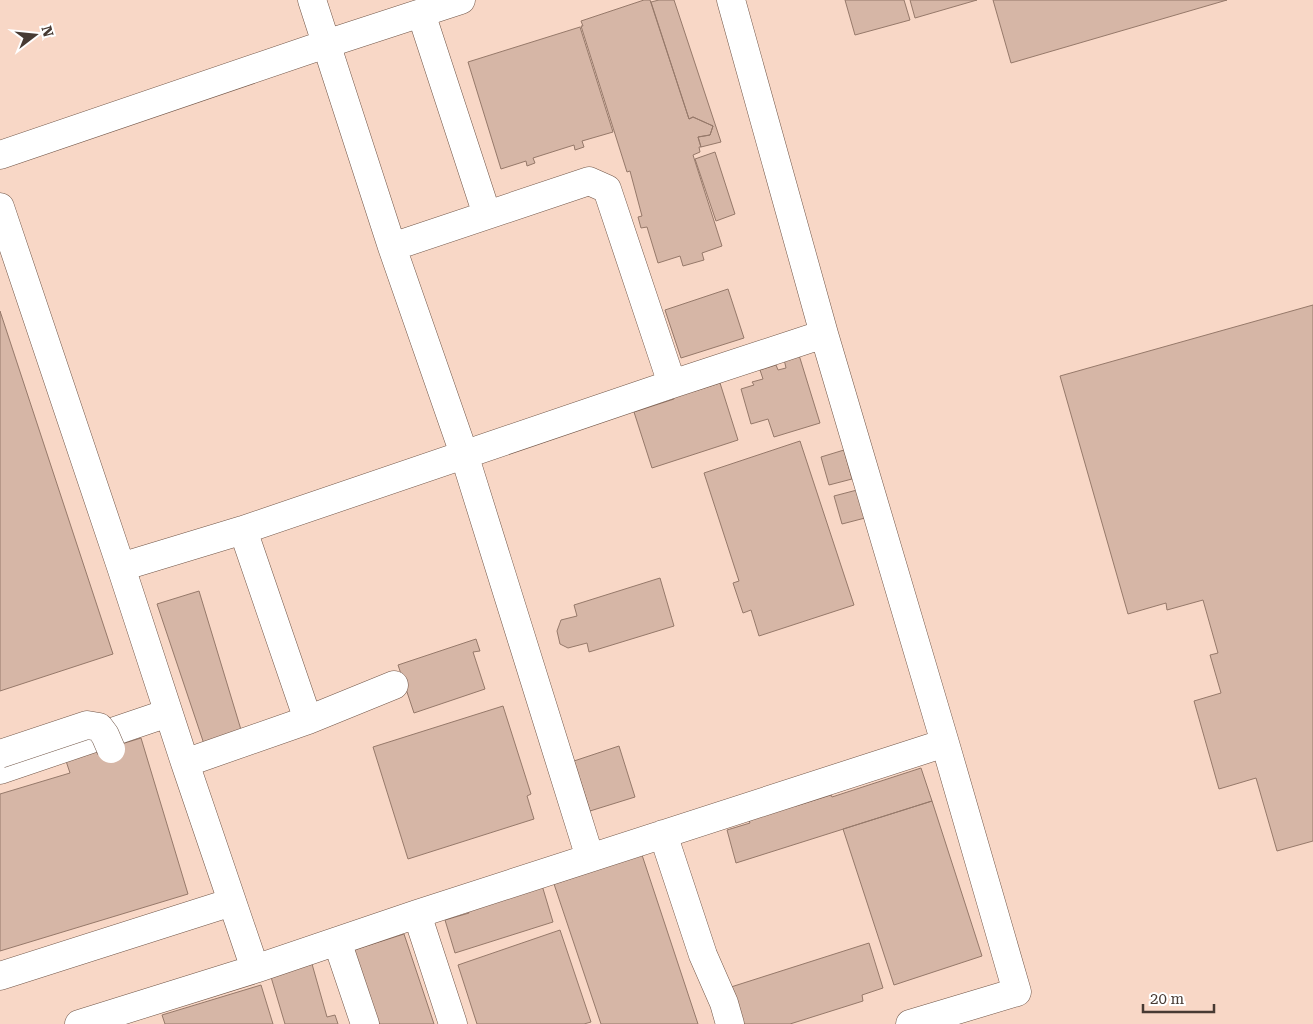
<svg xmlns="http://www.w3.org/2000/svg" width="1313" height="1024" viewBox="0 0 1313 1024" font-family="'Roboto Serif',serif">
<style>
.building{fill:#d6b6a6;stroke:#96796a}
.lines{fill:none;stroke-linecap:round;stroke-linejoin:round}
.minor-casing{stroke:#715648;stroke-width:29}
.minor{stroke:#fff;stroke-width:28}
.minor-bridge-casing{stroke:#715648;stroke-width:29;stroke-linecap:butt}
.minor-bridge{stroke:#fff;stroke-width:28}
</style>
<rect width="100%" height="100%" fill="#f8d7c6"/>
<path class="building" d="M 644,0 L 650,0 L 689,119 L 693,117 L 713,126 L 710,135 L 698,137 L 701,147 L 699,147 L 700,152 L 693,155 L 722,246 L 702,253 L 704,260 L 683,266 L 680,256 L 658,263 L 647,227 L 641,228 L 638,217 L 642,216 L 630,171 L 627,172 L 581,26 L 583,26 L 581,21 Z
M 659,0 L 674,0 L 721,142 L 701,147 L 698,137 L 710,135 L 713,126 L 693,117 L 689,119 L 651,2 Z
M 845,0 L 904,0 L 910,20 L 855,35 Z
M 910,0 L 977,0 L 915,18 Z
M 993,0 L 1227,0 L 1011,63 Z
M 580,27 L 613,132 L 582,141 L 584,147 L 575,150 L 574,145 L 533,158 L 535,163 L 527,166 L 526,161 L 501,169 L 468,62 Z
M 715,152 L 735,214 L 716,221 L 695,159 Z
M 728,289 L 744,338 L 681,358 L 665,310 Z
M 1313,305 L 1313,841 L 1277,851 L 1256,778 L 1219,789 L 1194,701 L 1221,693 L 1210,655 L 1218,653 L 1203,600 L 1167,610 L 1166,603 L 1128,614 L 1060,376 Z
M 0,311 L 113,654 L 0,691 Z
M 799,355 L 820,423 L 774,437 L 768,419 L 751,424 L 741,389 L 754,385 L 752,382 L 763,379 L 760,370 L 776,365 L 778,370 L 786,368 L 784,359 Z
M 720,383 L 738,440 L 652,468 L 634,412 L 674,399 L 672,393 L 695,391 Z
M 800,441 L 854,605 L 759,636 L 751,610 L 743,613 L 733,583 L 739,581 L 704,473 Z
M 844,450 L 852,479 L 829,485 L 821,457 Z
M 857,490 L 865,518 L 842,524 L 834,496 Z
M 660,578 L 674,626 L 589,652 L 587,643 L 568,648 L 560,644 L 557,631 L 561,620 L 577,616 L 574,605 Z
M 199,591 L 242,733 L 204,744 L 157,604 Z
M 476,639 L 480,651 L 473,652 L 485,689 L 414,713 L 398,665 Z
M 503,706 L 531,794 L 527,796 L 534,819 L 408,859 L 373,747 Z
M 141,738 L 188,894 L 0,951 L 0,794 L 70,773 L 66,761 Z
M 619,746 L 635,797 L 590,811 L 574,761 Z
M 921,768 L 932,801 L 736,863 L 727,830 L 750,823 L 747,814 L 796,803 L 796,806 L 831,795 L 832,797 Z
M 932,801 L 982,956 L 894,985 L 843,829 Z
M 642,855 L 698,1024 L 601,1024 L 554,884 Z
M 541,882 L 553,922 L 455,953 L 445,920 L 469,913 L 467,907 Z
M 560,930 L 591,1022 L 584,1024 L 477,1024 L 458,965 Z
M 404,934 L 434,1024 L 379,1024 L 354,950 Z
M 869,943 L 883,988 L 862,995 L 863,1001 L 790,1024 L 742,1024 L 731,987 Z
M 312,964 L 327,1017 L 335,1015 L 338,1024 L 285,1024 L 271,977 Z
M 261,985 L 273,1024 L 165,1024 L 162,1015 Z"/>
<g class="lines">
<defs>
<path id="minor" d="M 312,0 L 392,247 L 464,454 L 590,858
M 731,0 L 824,334 L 945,743 L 1017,992 L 910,1024
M 421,13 L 487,215
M 0,155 L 326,44 L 461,0
M 0,207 L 121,567 L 185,763 L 255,969
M 392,247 L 589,181 L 607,189 L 672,384
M 243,530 L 308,720
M 121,567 L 243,530 L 672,384 L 824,334
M 185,763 L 308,720 L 394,685
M 0,770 L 168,713
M 663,834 L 703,955 L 724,1003 L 730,1024
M 417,914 L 453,1024
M 337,941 L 365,1024
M 0,976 L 232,902
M 79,1024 L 255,969 L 417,914 L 945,743"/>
</defs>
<use href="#minor" class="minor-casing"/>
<use href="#minor" class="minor"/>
<defs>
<path id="minor-bridge" d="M 0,754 L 87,725 L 99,727 L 105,735 L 111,749"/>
</defs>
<use href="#minor-bridge" class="minor-bridge-casing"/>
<use href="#minor-bridge" class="minor-bridge"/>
</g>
<g transform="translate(35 35) rotate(74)" stroke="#ffffff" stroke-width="4" paint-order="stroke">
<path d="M0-4L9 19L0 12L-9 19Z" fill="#473a33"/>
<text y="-8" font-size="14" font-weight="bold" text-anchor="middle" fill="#473a33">N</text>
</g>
<path d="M1143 1004v8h71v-8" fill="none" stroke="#473a33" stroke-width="2.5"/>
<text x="1150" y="1004" font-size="15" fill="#473a33" stroke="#ffffff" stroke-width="4" paint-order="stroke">20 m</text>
</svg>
